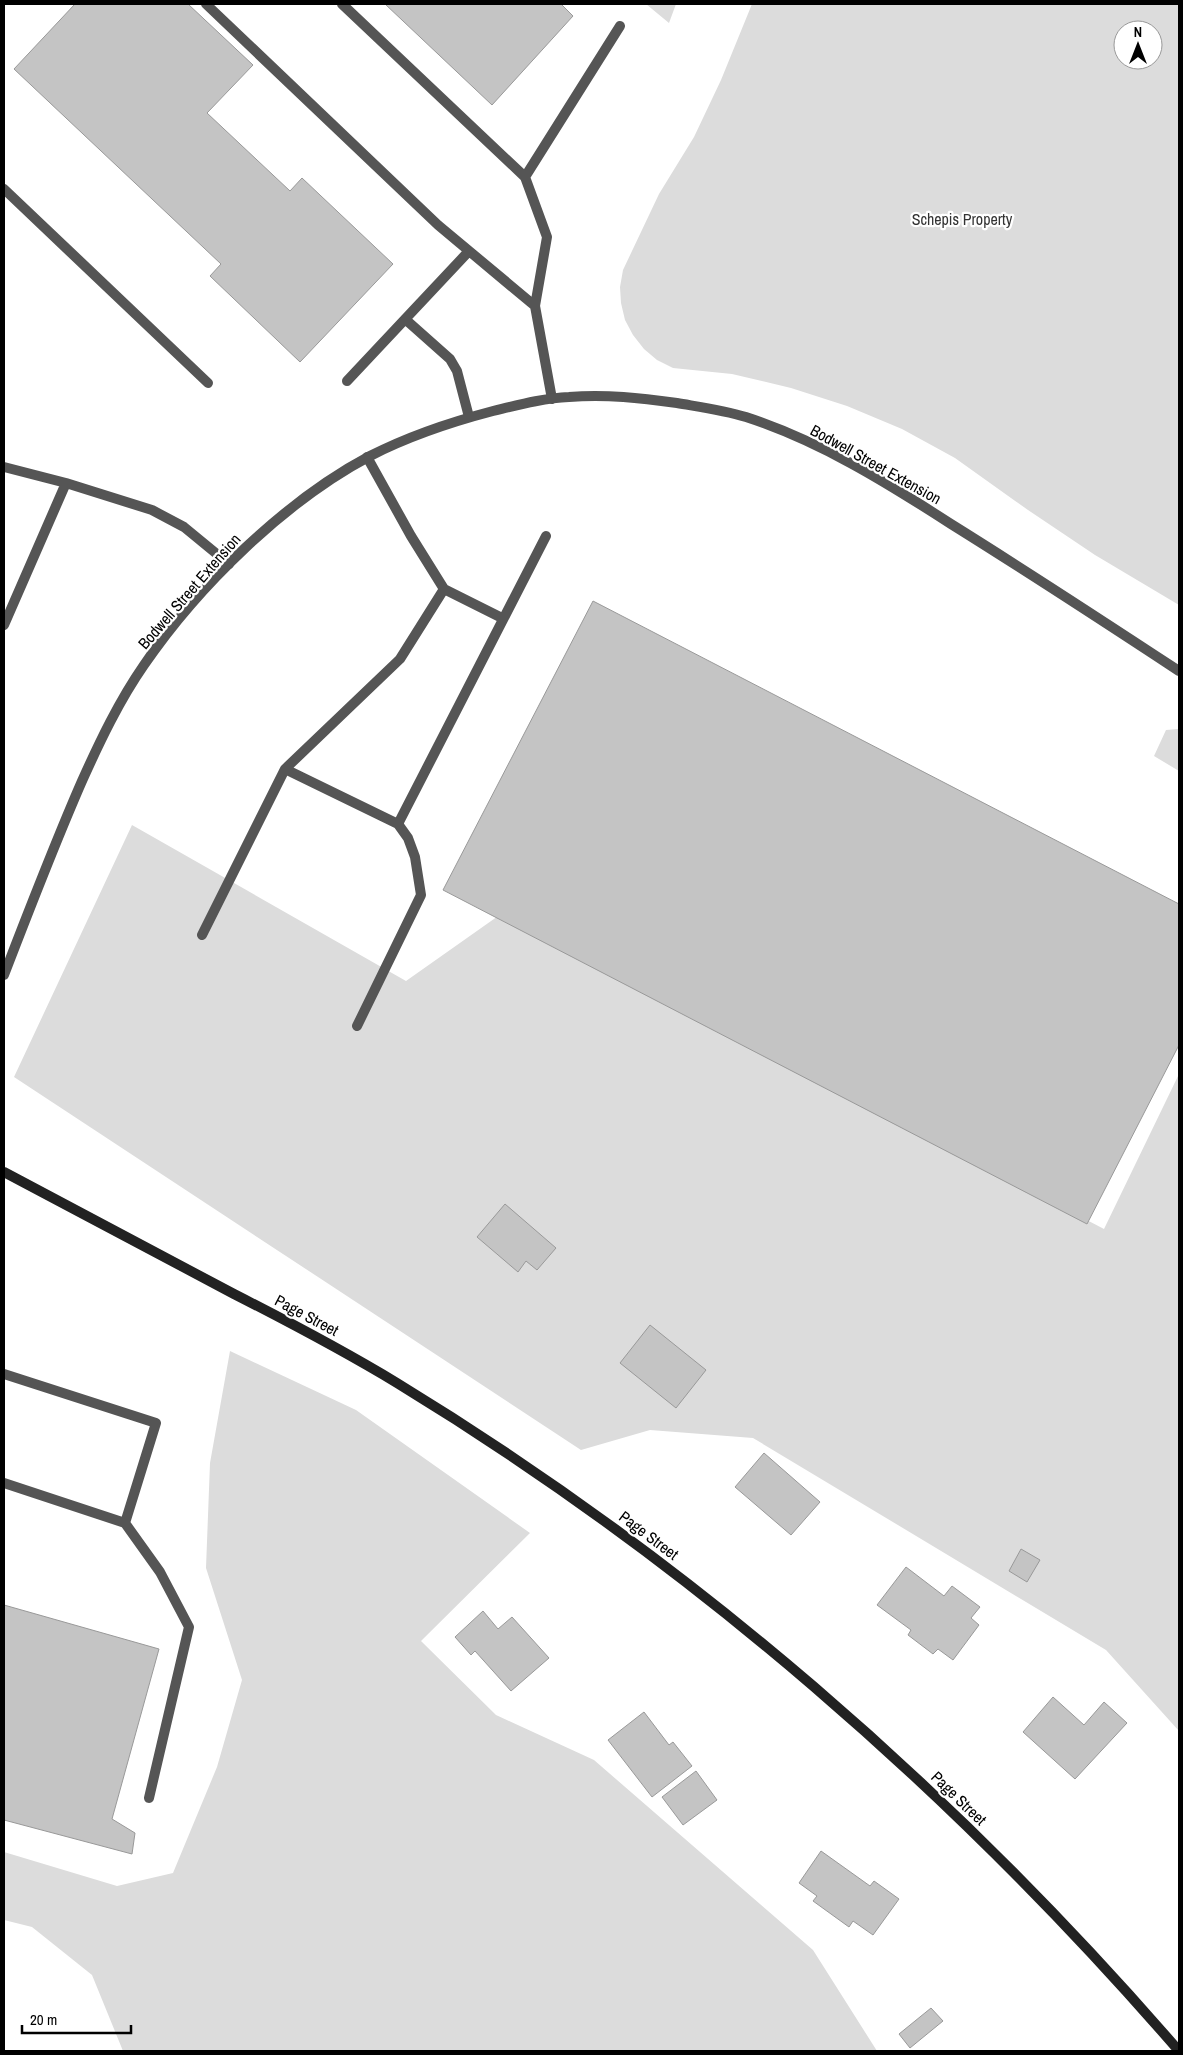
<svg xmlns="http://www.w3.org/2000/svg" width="1183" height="2055" viewBox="0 0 1183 2055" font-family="'Archivo Narrow',sans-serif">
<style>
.green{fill:#dcdcdc;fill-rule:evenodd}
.building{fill:#c4c4c4;stroke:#999}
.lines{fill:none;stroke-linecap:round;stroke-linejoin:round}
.service{stroke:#555;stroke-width:10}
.minor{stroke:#555;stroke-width:10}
.secondary{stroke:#222;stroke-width:10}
.labels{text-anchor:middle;stroke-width:4.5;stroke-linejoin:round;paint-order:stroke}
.park-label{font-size:16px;fill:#333;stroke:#fff}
.street-label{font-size:16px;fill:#000;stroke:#fff}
</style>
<rect width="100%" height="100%" fill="#fff"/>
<path class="green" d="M 646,4 L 676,4 L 669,23 Z
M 752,4 L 1179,4 L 1179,605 L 1095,555 L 1028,510 L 955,458 L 902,429 L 847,406 L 791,388 L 732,374 L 673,368 L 657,360 L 644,349 L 633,335 L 625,320 L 621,303 L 620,287 L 623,270 L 659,194 L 694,137 L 721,80 ZM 1123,30 L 1153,30 L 1153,60 L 1123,60 Z
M 1179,729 L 1179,771 L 1154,756 L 1166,730 Z
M 132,825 L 406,981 L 501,914 L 1104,1229 L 1179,1074 L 1179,1731 L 1106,1650 L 753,1438 L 650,1430 L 581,1450 L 14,1077 Z
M 230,1351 L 356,1410 L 530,1533 L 421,1641 L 496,1715 L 594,1760 L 813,1950 L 877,2051 L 123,2051 L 92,1975 L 32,1927 L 4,1920 L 4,1852 L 117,1886 L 173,1873 L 217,1767 L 242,1680 L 206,1568 L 210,1463 Z"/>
<path class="building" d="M 75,4 L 188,4 L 253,65 L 207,113 L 290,191 L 302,178 L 393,264 L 300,362 L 210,276 L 221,264 L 14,69 Z
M 385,4 L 561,4 L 573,16 L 492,105 Z
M 593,601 L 1179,904 L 1179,1045 L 1087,1224 L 443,890 Z
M 505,1204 L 556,1248 L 537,1270 L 526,1261 L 518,1272 L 477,1237 Z
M 650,1325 L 706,1370 L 676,1408 L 620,1363 Z
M 764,1453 L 820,1502 L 791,1535 L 735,1487 Z
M 1021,1549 L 1040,1560 L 1027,1582 L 1009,1571 Z
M 906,1567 L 944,1596 L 952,1586 L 980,1607 L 971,1618 L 979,1625 L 953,1660 L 938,1649 L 933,1654 L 908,1635 L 911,1630 L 877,1605 Z
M 4,1605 L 159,1649 L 112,1819 L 135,1833 L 132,1854 L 4,1820 Z
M 483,1611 L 498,1629 L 512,1617 L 549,1658 L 511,1691 L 475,1651 L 471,1655 L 455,1637 Z
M 1053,1697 L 1084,1725 L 1104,1702 L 1127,1723 L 1075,1779 L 1023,1732 Z
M 644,1712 L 669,1745 L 673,1742 L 692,1766 L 652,1797 L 608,1740 Z
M 696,1771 L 717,1800 L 683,1825 L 662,1797 Z
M 821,1851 L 870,1886 L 874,1881 L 899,1899 L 873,1935 L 853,1921 L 849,1927 L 813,1901 L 817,1896 L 799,1883 Z
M 931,2008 L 943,2021 L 910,2048 L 899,2034 Z"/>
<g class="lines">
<path class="service" d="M 206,4 L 438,225 L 535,306 L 552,399
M 342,4 L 525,177
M 4,189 L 208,383
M 535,306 L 547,237 L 525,177 L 620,26
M 405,319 L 450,359 L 457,371 L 469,417
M 347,381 L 469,251
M 367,457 L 411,536 L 444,589 L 502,618
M 4,467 L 66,483 L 152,510 L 184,527 L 229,564
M 4,625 L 66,483
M 285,769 L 400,659 L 444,589
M 202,935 L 285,769 L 398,824
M 357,1026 L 421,895 L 415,857 L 408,838 L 398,824 L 546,536
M 4,1374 L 156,1423 L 125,1523
M 4,1483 L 125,1523 L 160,1572 L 189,1627 L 149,1798"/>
<path class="minor" d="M 4,975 C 29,910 54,845 82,781 C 100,741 119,701 144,665 C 198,586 285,501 370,456 C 409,436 451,422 493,411 C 518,405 544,398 569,397 C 606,394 641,398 677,403 C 700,407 723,410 746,417 C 820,441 886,482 951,524 C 1028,572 1103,621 1179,671"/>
<path class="secondary" d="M 4,1172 C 80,1213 157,1253 234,1294 C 289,1322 344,1351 397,1383 C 691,1562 954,1791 1179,2051"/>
</g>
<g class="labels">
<g class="park-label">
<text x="962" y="225">Schepis Property</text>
</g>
<g class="street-label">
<text transform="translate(876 464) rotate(29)" y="6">Bodwell Street Extension</text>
<text transform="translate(189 591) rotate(-49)" y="6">Bodwell Street Extension</text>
<text transform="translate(307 1315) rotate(28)" y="6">Page Street</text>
<text transform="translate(649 1535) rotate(37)" y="6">Page Street</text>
<text transform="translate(959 1798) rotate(44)" y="6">Page Street</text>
</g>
</g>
<rect width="1183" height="2055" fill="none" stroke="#000000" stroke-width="10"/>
<g transform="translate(1138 45)"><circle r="24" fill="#ffffff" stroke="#999999"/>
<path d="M0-4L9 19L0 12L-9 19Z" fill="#000000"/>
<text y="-8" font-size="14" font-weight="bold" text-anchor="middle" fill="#000000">N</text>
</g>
<path d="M22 2025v8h109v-8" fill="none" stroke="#000000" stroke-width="2.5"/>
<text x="30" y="2025" font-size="15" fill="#000000" stroke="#ffffff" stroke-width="4" paint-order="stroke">20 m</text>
</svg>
